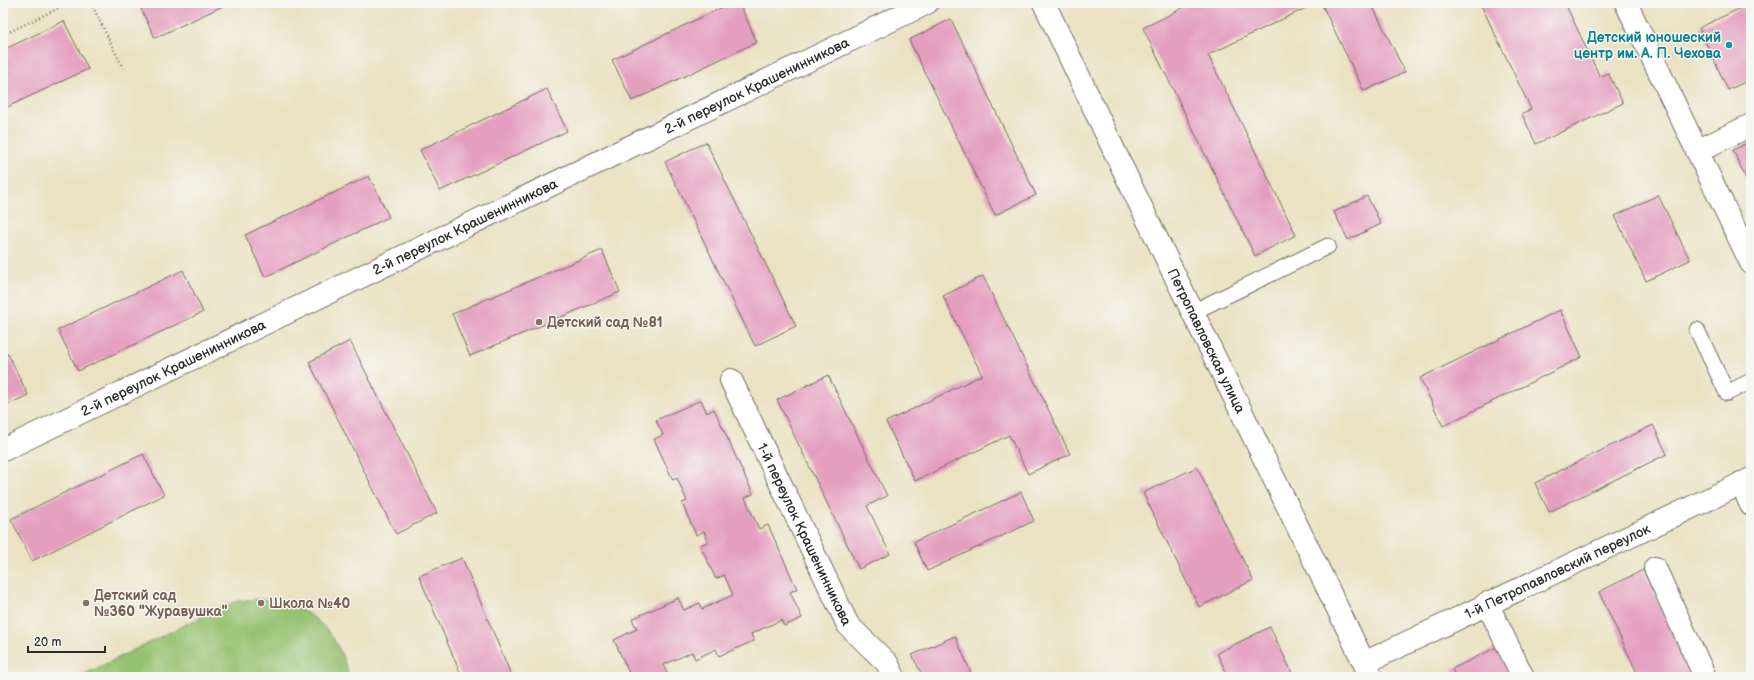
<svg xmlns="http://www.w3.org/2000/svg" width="1754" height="680" viewBox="0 0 1754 680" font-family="'Balsamiq Sans',sans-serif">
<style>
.green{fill:#95c16f;stroke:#60764d}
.building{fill:#e49fbf}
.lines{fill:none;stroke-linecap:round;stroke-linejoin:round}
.service-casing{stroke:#6e6b60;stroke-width:17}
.minor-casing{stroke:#6e6b60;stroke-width:24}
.path{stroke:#6e6b60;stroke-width:2.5;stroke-dasharray:1 3;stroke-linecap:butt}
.service{stroke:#fff;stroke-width:15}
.minor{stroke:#fff;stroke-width:22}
.culture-dot{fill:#0f9aa8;stroke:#f6f6f2;stroke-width:1.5}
.education-dot{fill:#8d6e63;stroke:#f6f6f2;stroke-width:1.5}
.labels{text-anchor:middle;stroke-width:3;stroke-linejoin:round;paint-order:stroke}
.culture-label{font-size:14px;font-weight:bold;fill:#0d838f;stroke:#f6f6f2;text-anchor:end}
.street-label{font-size:14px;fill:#2b2b2b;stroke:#f6f6f2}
.education-label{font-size:14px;font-weight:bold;fill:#785e54;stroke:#f6f6f2;text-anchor:start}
</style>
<rect width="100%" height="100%" fill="#f6f6f2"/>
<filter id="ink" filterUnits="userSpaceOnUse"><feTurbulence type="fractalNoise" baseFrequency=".025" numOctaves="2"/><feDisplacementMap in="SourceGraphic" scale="8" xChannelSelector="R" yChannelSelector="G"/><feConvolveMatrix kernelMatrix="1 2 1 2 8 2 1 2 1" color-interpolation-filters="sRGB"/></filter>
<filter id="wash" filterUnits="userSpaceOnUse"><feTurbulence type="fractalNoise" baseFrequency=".012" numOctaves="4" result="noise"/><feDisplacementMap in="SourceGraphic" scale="16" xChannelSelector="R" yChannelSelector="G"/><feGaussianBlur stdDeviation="0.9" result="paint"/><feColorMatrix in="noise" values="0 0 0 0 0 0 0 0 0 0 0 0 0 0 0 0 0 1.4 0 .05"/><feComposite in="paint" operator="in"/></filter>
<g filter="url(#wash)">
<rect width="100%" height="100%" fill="#ebe2c3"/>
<path class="green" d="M 256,599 C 308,603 337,627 349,677 L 79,677 L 219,608 L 237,601 Z"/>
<g id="blocks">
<path class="building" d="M 138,3 L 229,3 L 155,38 Z
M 731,3 L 739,3 L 757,42 L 632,101 L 612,60 Z
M 1193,3 L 1316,3 L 1208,55 L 1296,235 L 1255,256 L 1143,28 Z
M 1321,3 L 1371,3 L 1405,72 L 1364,91 Z
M 1480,3 L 1565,3 L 1600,77 L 1608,73 L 1623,103 L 1536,144 L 1522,114 L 1531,109 Z
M 1751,3 L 1751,79 L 1728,90 L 1699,28 Z
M 951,19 L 1036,195 L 995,215 L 909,40 Z
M 64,21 L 88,69 L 3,109 L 3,50 Z
M 547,89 L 567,131 L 440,191 L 420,150 Z
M 1751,141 L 1751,189 L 1733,150 Z
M 706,142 L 796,326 L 755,346 L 665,162 Z
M 369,176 L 389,217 L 265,277 L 245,235 Z
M 1658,195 L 1690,260 L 1646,281 L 1615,216 Z
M 1367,196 L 1381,224 L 1348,240 L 1334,212 Z
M 602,250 L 620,292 L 470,356 L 452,314 Z
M 183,270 L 203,312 L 78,371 L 58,330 Z
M 983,276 L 1070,454 L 1028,474 L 1009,435 L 915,481 L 886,422 L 982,375 L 943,296 Z
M 1560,310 L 1582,357 L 1443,426 L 1420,378 Z
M 350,341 L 437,513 L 396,534 L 309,362 Z
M 8,354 L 28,395 L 3,407 L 3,356 Z
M 828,375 L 887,496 L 867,506 L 890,554 L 859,569 L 777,400 Z
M 701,400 L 707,413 L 714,409 L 753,494 L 745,498 L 759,529 L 768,525 L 797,589 L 790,592 L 802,618 L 784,626 L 781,620 L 751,634 L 754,641 L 719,656 L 716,649 L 695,659 L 692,652 L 663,665 L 668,675 L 662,677 L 631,677 L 614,640 L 637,629 L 632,619 L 678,598 L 684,610 L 700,603 L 702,609 L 733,595 L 724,575 L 716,579 L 700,545 L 708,542 L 704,531 L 696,535 L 682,503 L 687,501 L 677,478 L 673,480 L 654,439 L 663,435 L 656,420 Z
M 1653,425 L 1667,454 L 1549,512 L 1535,483 Z
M 143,454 L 164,495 L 32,561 L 11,519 Z
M 1197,467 L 1253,580 L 1199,607 L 1143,493 Z
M 1021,492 L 1034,521 L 927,571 L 914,542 Z
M 462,558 L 512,677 L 462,677 L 419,576 Z
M 1643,570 L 1694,677 L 1639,677 L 1599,592 Z
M 1270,627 L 1294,677 L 1228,677 L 1217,653 Z
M 955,636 L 973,677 L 923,677 L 912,655 Z
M 1497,647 L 1511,677 L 1456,677 L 1452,669 Z"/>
</g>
</g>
<g filter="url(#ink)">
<use href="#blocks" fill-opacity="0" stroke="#6e6b60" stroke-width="1"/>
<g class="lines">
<defs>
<path id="service" d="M 1193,312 L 1328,246
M 1697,330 L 1727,393 L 1751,381"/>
<g id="minor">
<path id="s1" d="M 1044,3 L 1132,188 L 1371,677"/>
<path d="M 1626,3 L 1751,263"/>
<path d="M 1697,151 L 1751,125"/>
<path id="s2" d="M 731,380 L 848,625 L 887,663 L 894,677"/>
<path id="s3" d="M 3,450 L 927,3"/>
<path d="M 1741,483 L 1751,505"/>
<path d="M 1655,568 L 1705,677"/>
<path d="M 1487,603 L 1523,677"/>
<path id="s4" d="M 1364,663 L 1751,479"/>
</g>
</defs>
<use href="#service" class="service-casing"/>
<use href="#minor" class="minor-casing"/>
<path class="path" d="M 91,3 L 123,68
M 3,35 L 69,3"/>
<use href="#service" class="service"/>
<use href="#minor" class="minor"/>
</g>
</g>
<circle class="culture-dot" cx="1729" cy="45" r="4"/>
<g class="education-dot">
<circle cx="539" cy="322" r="4"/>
<circle cx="86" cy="603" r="4"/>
<circle cx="261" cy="603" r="4"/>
</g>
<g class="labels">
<g class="culture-label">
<text x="1721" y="42">Детский юношеский<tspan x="1721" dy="16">центр им. А. П. Чехова</tspan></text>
</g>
<g class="street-label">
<text dy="5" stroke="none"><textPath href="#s3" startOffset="837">2-й переулок Крашенинникова</textPath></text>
<text dy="5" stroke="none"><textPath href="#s3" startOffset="513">2-й переулок Крашенинникова</textPath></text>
<text dy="5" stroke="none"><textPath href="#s1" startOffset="375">Петропавловская улица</textPath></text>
<text dy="5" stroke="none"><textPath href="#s3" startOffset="189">2-й переулок Крашенинникова</textPath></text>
<text dy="5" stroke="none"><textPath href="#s2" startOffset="171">1-й переулок Крашенинникова</textPath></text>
<text dy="5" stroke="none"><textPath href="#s4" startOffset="214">1-й Петропавловский переулок</textPath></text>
</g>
<g class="education-label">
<text x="547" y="327">Детский сад №81</text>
<text x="94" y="600">Детский сад<tspan x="94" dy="16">№360 "Журавушка"</tspan></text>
<text x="269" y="608">Школа №40</text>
</g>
</g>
<rect width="1754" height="680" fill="none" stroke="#f6f6f2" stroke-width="16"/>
<path d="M28 646v6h77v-6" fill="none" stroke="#2b2b2b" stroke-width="2"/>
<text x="34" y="646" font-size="12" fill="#2b2b2b" stroke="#f6f6f2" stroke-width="3" paint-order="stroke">20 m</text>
</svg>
